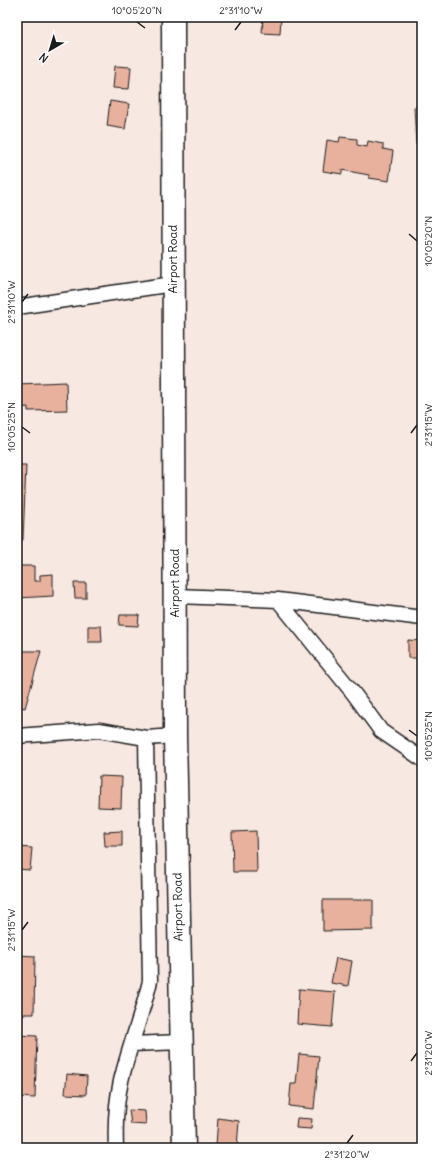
<svg xmlns="http://www.w3.org/2000/svg" width="439" height="1165" viewBox="0 0 439 1165" font-family="Delius,sans-serif">
<style>
.building{fill:#e8b19d;stroke:#1c1c1c}
.lines{fill:none;stroke-linecap:round;stroke-linejoin:round}
.street-casing{stroke:#1c1c1c;stroke-width:17}
.highway-casing{stroke:#1c1c1c;stroke-width:25}
.street{stroke:#fff;stroke-width:14}
.highway{stroke:#fff;stroke-width:22}
.ticks{fill:none;stroke:#1c1c1c;stroke-width:1.5}
.labels{text-anchor:middle;stroke-width:4;stroke-linejoin:round;paint-order:stroke}
.street-label{font-size:12px;fill:#1c1c1c;stroke:#fff}
.neatline{fill:none;stroke:#1c1c1c;stroke-width:1.5}
.ticks-label{font-size:10px;text-anchor:middle;fill:#1c1c1c}
</style>
<rect width="100%" height="100%" fill="#f8e8e2"/>
<filter id="ink" filterUnits="userSpaceOnUse"><feTurbulence type="fractalNoise" baseFrequency=".025" numOctaves="2"/><feDisplacementMap in="SourceGraphic" scale="8" xChannelSelector="R" yChannelSelector="G"/><feConvolveMatrix kernelMatrix="1 2 1 2 8 2 1 2 1" color-interpolation-filters="sRGB"/></filter>
<g filter="url(#ink)">
<path class="building" d="M 263,17 L 281,17 L 280,34 L 262,33 Z
M 115,66 L 131,67 L 129,89 L 113,88 Z
M 110,101 L 129,104 L 125,129 L 107,126 Z
M 414,107 L 422,107 L 422,144 L 416,144 Z
M 340,137 L 357,139 L 357,145 L 367,147 L 368,141 L 383,144 L 383,149 L 393,151 L 389,181 L 369,178 L 369,175 L 342,170 L 342,174 L 323,171 L 327,140 L 339,142 Z
M 66,382 L 67,410 L 28,411 L 28,407 L 17,408 L 17,384 Z
M 17,465 L 26,465 L 23,540 L 17,540 Z
M 17,566 L 34,566 L 34,581 L 40,581 L 40,575 L 53,574 L 53,596 L 17,598 Z
M 74,583 L 86,583 L 86,598 L 75,598 Z
M 120,615 L 139,615 L 138,626 L 119,625 Z
M 88,626 L 101,626 L 102,642 L 88,642 Z
M 408,640 L 422,641 L 422,658 L 408,658 Z
M 17,651 L 41,651 L 25,708 L 17,706 Z
M 17,745 L 22,745 L 17,759 Z
M 99,776 L 122,777 L 121,808 L 98,807 Z
M 122,831 L 122,846 L 105,846 L 104,832 Z
M 256,831 L 257,872 L 233,872 L 232,832 Z
M 17,847 L 32,848 L 30,870 L 17,869 Z
M 323,900 L 373,900 L 373,930 L 323,931 Z
M 17,955 L 35,956 L 34,1014 L 17,1014 Z
M 336,958 L 352,961 L 348,986 L 331,983 Z
M 299,989 L 335,992 L 332,1027 L 297,1024 Z
M 17,1035 L 37,1036 L 35,1098 L 17,1097 L 19,1052 L 17,1052 Z
M 299,1054 L 319,1056 L 314,1109 L 289,1106 L 291,1084 L 296,1084 Z
M 67,1074 L 87,1076 L 86,1095 L 65,1094 Z
M 129,1110 L 145,1111 L 146,1125 L 131,1124 Z
M 218,1118 L 239,1121 L 237,1147 L 216,1145 Z
M 297,1118 L 312,1119 L 311,1129 L 296,1128 Z"/>
<g class="lines">
<defs>
<path id="street" d="M 17,307 L 173,284
M 176,596 L 278,600 L 422,618
M 278,600 L 354,694 L 381,731 L 422,759
M 17,736 L 99,730 L 146,738 L 175,736
M 132,1044 L 182,1042
M 116,1148 C 115,1125 116,1103 121,1081 C 129,1047 142,1015 150,981 L 146,738"/>
<path id="highway" d="M 173,17 L 175,736 L 184,1148"/>
</defs>
<use href="#street" class="street-casing"/>
<use href="#highway" class="highway-casing"/>
<use href="#street" class="street"/>
<use href="#highway" class="highway"/>
</g>
</g>
<path class="ticks" d="M 137,22 L 145,28M 235,30 L 241,22M 409,234 L 417,241M 22,302 L 28,294M 22,427 L 30,433M 411,433 L 417,425M 409,730 L 417,736M 22,930 L 28,922M 411,1061 L 417,1053M 347,1143 L 353,1135"/>
<g class="labels">
<g class="street-label">
<text transform="translate(173 259) rotate(-90)" y="4">Airport Road</text>
<text transform="translate(175 583) rotate(-90)" y="4">Airport Road</text>
<text transform="translate(178 907) rotate(-91)" y="4">Airport Road</text>
</g>
</g>
<rect width="439" height="1165" fill="none" stroke="#fff" stroke-width="44"/>
<g transform="translate(50 50) rotate(218)" stroke="#ffffff" stroke-width="3" paint-order="stroke">
<path d="M0-3L7 15L0 10L-7 15Z" fill="#1c1c1c"/>
<text y="-6" font-size="11" font-weight="bold" text-anchor="middle" fill="#1c1c1c">N</text>
</g>
<rect x="22" y="22" width="395" height="1121" class="neatline"/>
<g class="ticks-label">
<text x="137" y="14">10°05'20"N</text>
<text x="241" y="14">2°31'10"W</text>
<text transform="translate(428 241) rotate(-90)" y="4">10°05'20"N</text>
<text transform="translate(11 302) rotate(-90)" y="4">2°31'10"W</text>
<text transform="translate(428 425) rotate(-90)" y="4">2°31'15"W</text>
<text transform="translate(11 427) rotate(-90)" y="4">10°05'25"N</text>
<text transform="translate(428 736) rotate(-90)" y="4">10°05'25"N</text>
<text transform="translate(11 930) rotate(-90)" y="4">2°31'15"W</text>
<text transform="translate(428 1053) rotate(-90)" y="4">2°31'20"W</text>
<text x="347" y="1158">2°31'20"W</text>
</g>
</svg>
